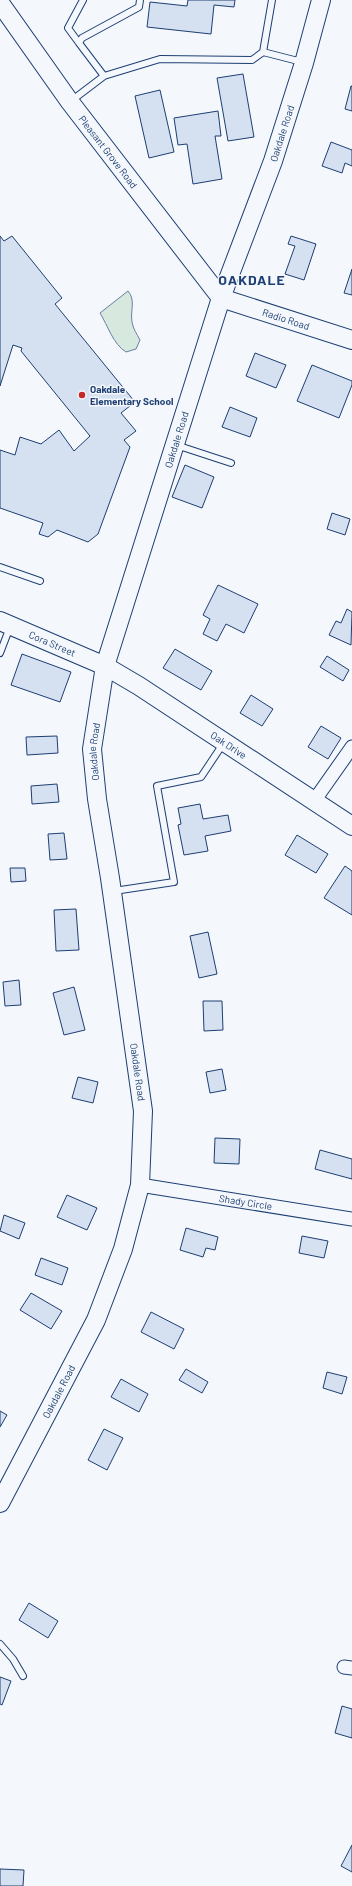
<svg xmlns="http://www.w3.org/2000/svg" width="352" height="1886" viewBox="0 0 352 1886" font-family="Barlow,sans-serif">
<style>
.green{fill:#d7e8df;stroke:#687fa3}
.building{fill:#d5e0f0;stroke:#1d3f73}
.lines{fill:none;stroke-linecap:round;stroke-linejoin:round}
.lane-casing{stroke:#1d3f73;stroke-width:8}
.street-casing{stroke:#1d3f73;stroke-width:15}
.secondary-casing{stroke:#1d3f73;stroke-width:20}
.lane{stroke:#f4f7fb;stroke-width:6}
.street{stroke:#f4f7fb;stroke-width:13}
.secondary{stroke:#f4f7fb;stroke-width:18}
.poi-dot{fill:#c62828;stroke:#f4f7fb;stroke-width:1.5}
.labels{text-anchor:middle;stroke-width:3;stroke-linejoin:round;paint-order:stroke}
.street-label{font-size:10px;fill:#1d3f73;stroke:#f4f7fb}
.poi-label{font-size:10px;font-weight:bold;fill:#1d3f73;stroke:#f4f7fb;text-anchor:start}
.district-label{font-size:14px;font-weight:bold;letter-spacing:1px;fill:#1d3f73;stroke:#f4f7fb}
</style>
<rect width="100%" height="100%" fill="#f4f7fb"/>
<path class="green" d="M 128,291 C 136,300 130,311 132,322 C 133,329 137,334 140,340 L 136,349 L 126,352 C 113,344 108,326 100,313 Z"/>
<path class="building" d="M 188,0 L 235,0 L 234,7 L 214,5 L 211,34 L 147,27 L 150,2 L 187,6 Z
M 243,74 L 254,137 L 228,141 L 217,78 Z
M 351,86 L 352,86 L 352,111 L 345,109 Z
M 160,90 L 174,152 L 149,158 L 135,96 Z
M 218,111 L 221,136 L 215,136 L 222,179 L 193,184 L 187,144 L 178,145 L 174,118 Z
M 331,142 L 352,150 L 352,166 L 345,163 L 342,173 L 322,166 Z
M 0,236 L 4,241 L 12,236 L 62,298 L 55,304 L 135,402 L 121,413 L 136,431 L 124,440 L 130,447 L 98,534 L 88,542 L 57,530 L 48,537 L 39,534 L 43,523 L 0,508 L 0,450 L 15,455 L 20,437 L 41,444 L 59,430 L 74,451 L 90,436 L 21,351 L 22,348 L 13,345 L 0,386 Z
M 291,236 L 316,244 L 304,280 L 285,274 L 295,246 L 288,244 Z
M 352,269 L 352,295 L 344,293 Z
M 255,353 L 286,365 L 276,388 L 246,376 Z
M 312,365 L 352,381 L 352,385 L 339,418 L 297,401 Z
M 230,407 L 257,418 L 250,437 L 222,427 Z
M 185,465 L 214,477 L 202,508 L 172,497 Z
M 332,513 L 350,519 L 345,535 L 327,529 Z
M 218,585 L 258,604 L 244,633 L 226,624 L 217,641 L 203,634 L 210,619 L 203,615 Z
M 347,609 L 352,612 L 351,645 L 329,635 L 336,621 L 341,623 Z
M 175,649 L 212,671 L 201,690 L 163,668 Z
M 22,654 L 71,672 L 60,702 L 11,685 Z
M 327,656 L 349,670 L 343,681 L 320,667 Z
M 251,695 L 273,709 L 262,726 L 240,713 Z
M 321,726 L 341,738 L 328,759 L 308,747 Z
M 57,736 L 58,753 L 27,755 L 26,737 Z
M 57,784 L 59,802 L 32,804 L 31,786 Z
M 200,804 L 203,819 L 228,815 L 231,831 L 205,836 L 208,851 L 184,855 L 178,825 L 181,824 L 178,808 Z
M 64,833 L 67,859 L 50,860 L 48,834 Z
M 297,835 L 328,854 L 316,873 L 285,855 Z
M 345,866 L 352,871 L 352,915 L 324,898 Z
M 10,868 L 25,868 L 26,881 L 11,882 Z
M 76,909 L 79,950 L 56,951 L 54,910 Z
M 208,932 L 217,974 L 199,978 L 190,936 Z
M 19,980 L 21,1005 L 5,1006 L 3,982 Z
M 74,987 L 85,1030 L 64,1035 L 53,993 Z
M 203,1001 L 222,1001 L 223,1030 L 204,1031 Z
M 222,1069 L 226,1090 L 210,1093 L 206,1072 Z
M 78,1077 L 98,1082 L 93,1103 L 72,1098 Z
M 215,1138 L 240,1139 L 239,1164 L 214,1163 Z
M 320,1150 L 352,1159 L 352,1179 L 315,1169 Z
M 67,1195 L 97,1208 L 87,1230 L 57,1217 Z
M 4,1215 L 25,1223 L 19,1239 L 0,1231 Z
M 186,1228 L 218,1237 L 215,1250 L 206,1248 L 203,1257 L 180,1250 Z
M 302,1236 L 328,1241 L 324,1258 L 299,1253 Z
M 41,1258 L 68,1268 L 62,1285 L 35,1275 Z
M 31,1293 L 62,1311 L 51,1329 L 20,1310 Z
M 151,1312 L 184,1329 L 174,1349 L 141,1332 Z
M 186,1369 L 208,1382 L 202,1393 L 179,1380 Z
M 327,1372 L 347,1377 L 342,1394 L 323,1388 Z
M 121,1379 L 148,1394 L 139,1412 L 111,1397 Z
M 0,1411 L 7,1415 L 0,1427 Z
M 104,1429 L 123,1438 L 107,1470 L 88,1460 Z
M 29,1603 L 58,1621 L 48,1638 L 19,1620 Z
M 0,1677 L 11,1681 L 2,1705 L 0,1704 Z
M 342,1706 L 352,1709 L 352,1738 L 335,1733 Z
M 352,1845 L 352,1872 L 341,1866 Z
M 0,1869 L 24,1870 L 23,1886 L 0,1886 Z"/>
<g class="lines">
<defs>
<path id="lane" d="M 79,43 L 68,28 L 83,0
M 263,52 L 272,0
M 104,76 L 79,43 L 82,38 L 139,7 L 140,0
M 71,101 L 104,76 L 160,59 L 252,60 L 263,52 L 302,62
M 176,445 L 231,463
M 0,567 L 40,581
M 0,653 L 10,627
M 114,891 L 174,882 L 157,786 L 201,777 L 223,744
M 0,1644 L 13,1659 L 23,1676"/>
<g id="street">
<path d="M 314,801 L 352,747"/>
<path id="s1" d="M 140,1185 L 352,1219"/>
<path d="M 344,1667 L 352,1668"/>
</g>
<g id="secondary">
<path id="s2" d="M 0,3 L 70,102 L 221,298 L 352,340"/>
<path id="s3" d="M 0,621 L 105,666 L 139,686 L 352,826"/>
<path id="s4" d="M 0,1503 L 96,1320 L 123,1249 L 140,1185 L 143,1111 L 110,878 L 97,799 L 92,749 L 105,666 L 221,298 L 273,161 L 304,63 L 321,0"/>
</g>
</defs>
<use href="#lane" class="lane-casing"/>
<use href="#street" class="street-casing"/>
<use href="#secondary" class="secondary-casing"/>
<use href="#lane" class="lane"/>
<use href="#street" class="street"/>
<use href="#secondary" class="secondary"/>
</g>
<circle class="poi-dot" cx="82" cy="395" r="4"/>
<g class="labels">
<g class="street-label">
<text dy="4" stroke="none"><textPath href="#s4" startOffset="1434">Oakdale Road</textPath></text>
<text dy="4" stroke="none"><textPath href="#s2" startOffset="184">Pleasant Grove Road</textPath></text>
<text dy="4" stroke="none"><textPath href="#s2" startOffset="437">Radio Road</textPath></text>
<text dy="4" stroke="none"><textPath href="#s4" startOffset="1110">Oakdale Road</textPath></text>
<text dy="4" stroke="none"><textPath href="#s3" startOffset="57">Cora Street</textPath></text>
<text dy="4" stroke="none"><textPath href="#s3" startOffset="261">Oak Drive</textPath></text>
<text dy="4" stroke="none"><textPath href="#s4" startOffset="786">Oakdale Road</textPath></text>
<text transform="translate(138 1072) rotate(82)" y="4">Oakdale Road</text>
<text dy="4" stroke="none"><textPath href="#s1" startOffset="107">Shady Circle</textPath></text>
<text dy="4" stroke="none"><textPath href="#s4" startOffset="126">Oakdale Road</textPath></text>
</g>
<g class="poi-label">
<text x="90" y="393">Oakdale<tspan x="90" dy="12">Elementary School</tspan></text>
</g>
<g class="district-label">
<text x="252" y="285">OAKDALE</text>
</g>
</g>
</svg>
